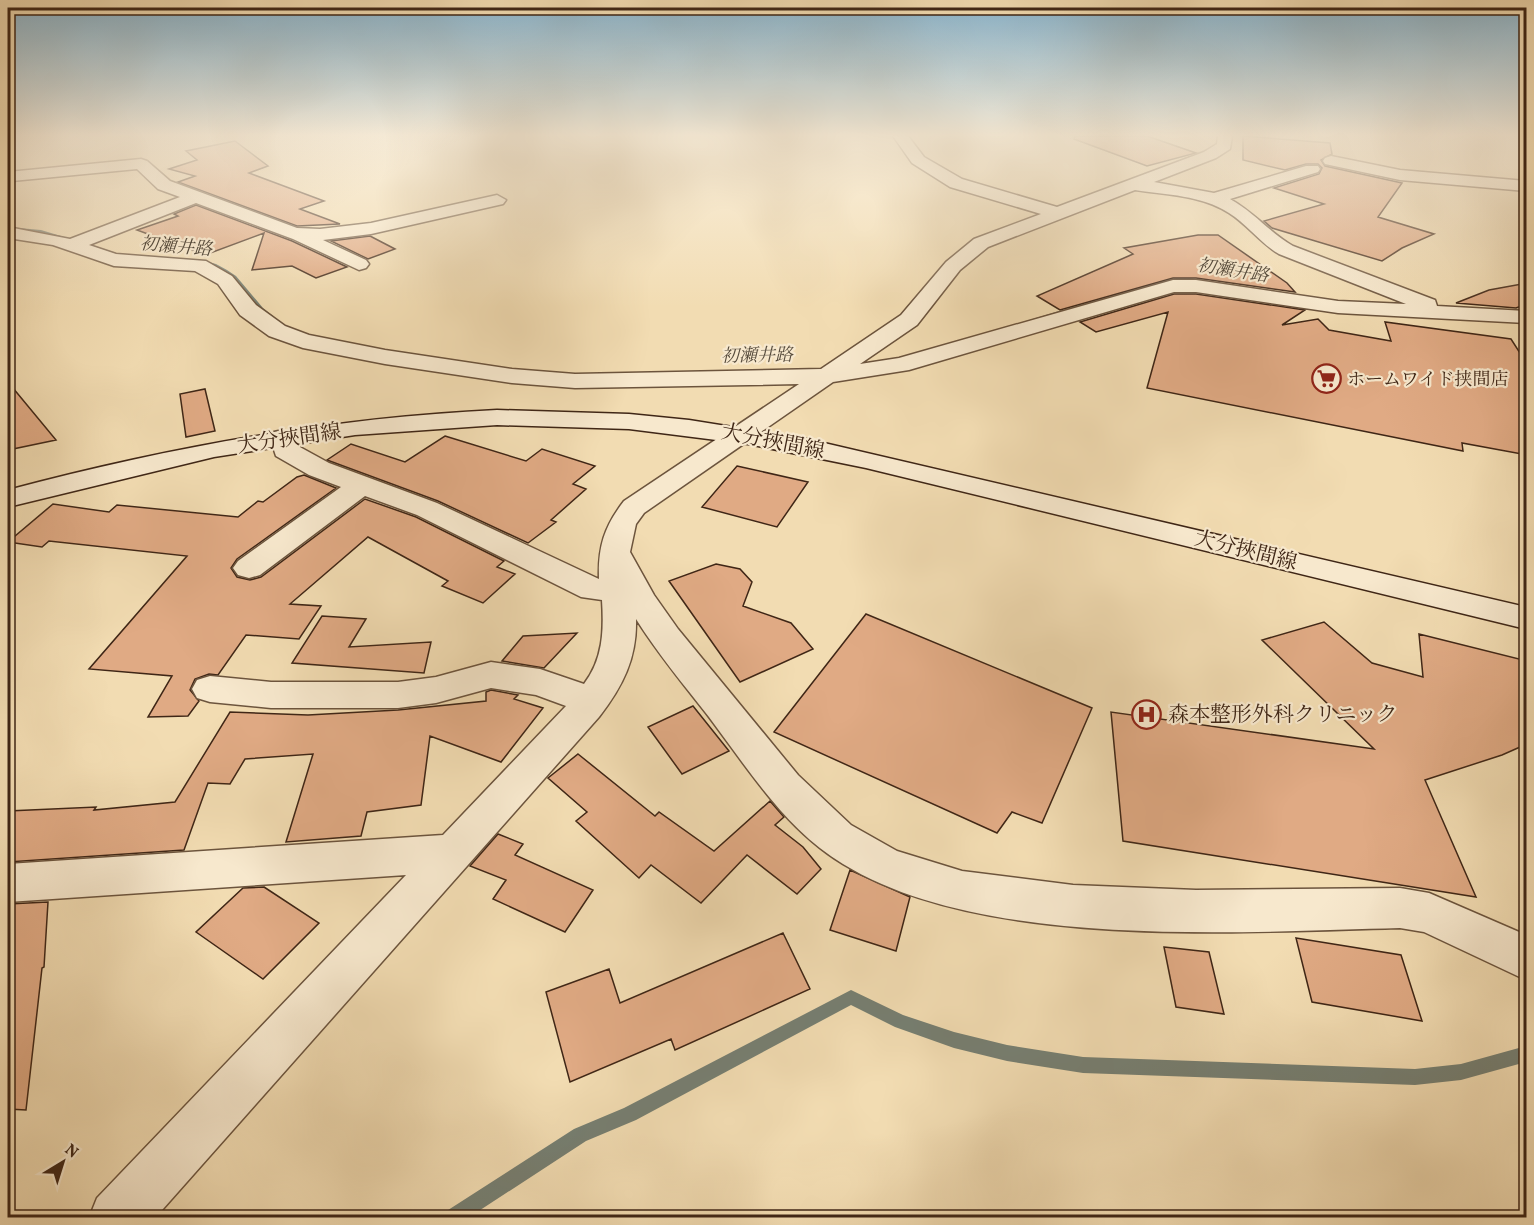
<svg xmlns="http://www.w3.org/2000/svg" width="1534" height="1225" viewBox="0 0 1534 1225" font-family="Vollkorn,'Noto Serif JP',serif">
<style>
.lines{fill:none;stroke-linecap:round;stroke-linejoin:round}
.stream{fill:#767f72;fill-rule:evenodd}
.building{fill:#e0aa84;stroke:#3f2616;stroke-width:1.5}
.street-casing{stroke:#6c543d;stroke-width:3}
.secondary-casing{stroke:#3f2616;stroke-width:3}
.street{fill:#f7e8cd;fill-rule:evenodd}
.secondary{fill:#f7e8cd;fill-rule:evenodd}
.labels{text-anchor:middle;stroke-width:4.5;stroke-linejoin:round;paint-order:stroke}
.far-water-label{font-size:18px;font-style:italic;fill:#564b3c;stroke:#f7e8cd}
.far-poi-label{font-size:18px;fill:#3f2616;stroke:#f7e8cd;text-anchor:start}
.street-label{font-size:21px;fill:#3f2616;stroke:#f7e8cd}
.poi-label{font-size:21px;fill:#3f2616;stroke:#f7e8cd;text-anchor:start}
</style>
<rect width="100%" height="100%" fill="#f2dcb2"/>
<filter id="stains"><feTurbulence type="fractalNoise" baseFrequency=".00333" numOctaves="4"/><feColorMatrix values="0 0 0 0 .2 0 0 0 0 .09 0 0 0 0 .02 0 0 0 .5 -.17"/></filter>
<radialGradient id="worn" r=".72"><stop offset=".6" stop-color="#630" stop-opacity="0"/><stop offset="1" stop-color="#630" stop-opacity=".3"/></radialGradient>
<g class="lines">
<path class="stream" d="M 8,227 L 41,230 L 81,242 L 78,244 L 41,234 L 8,231 Z
M 198,259 L 216,264 L 227,270 L 236,276 L 263,308 L 273,316 L 273,318 C 256,319 242,289 230,278 C 220,269 208,266 196,262 L 195,261 Z
M 1182,277 L 1207,280 L 1210,282 L 1207,284 L 1182,281 L 1165,283 L 1022,325 L 1016,324 L 1162,280 Z
M 851,990 L 903,1015 L 954,1032 L 1007,1045 L 1083,1057 L 1415,1069 L 1461,1064 L 1526,1046 L 1526,1062 L 1461,1080 L 1415,1085 L 1083,1073 L 1007,1061 L 954,1048 L 895,1027 L 851,1005 L 636,1120 L 586,1141 L 468,1218 L 442,1218 L 445,1212 L 574,1129 L 624,1108 Z"/>
</g>
<path class="building" d="M 1075,136 L 1147,136 L 1196,153 L 1147,166 L 1074,139 Z
M 1243,136 L 1330,143 L 1332,154 L 1321,160 L 1325,166 L 1402,183 L 1378,217 L 1434,234 L 1402,248 L 1382,261 L 1272,228 L 1264,221 L 1324,204 L 1274,188 L 1319,174 L 1322,168 L 1318,164 L 1306,164 L 1285,170 L 1243,160 Z
M 235,141 L 268,166 L 249,173 L 324,201 L 300,209 L 340,224 L 297,226 L 178,182 L 195,176 L 169,169 L 197,160 L 186,151 Z
M 196,205 L 292,241 L 347,267 L 316,278 L 292,266 L 252,270 L 264,233 L 205,255 L 137,230 L 178,216 L 174,214 Z
M 1198,235 L 1218,235 L 1287,283 L 1295,292 L 1196,278 L 1173,278 L 1060,310 L 1037,296 L 1133,254 L 1124,248 Z
M 370,236 L 395,249 L 368,259 L 331,241 Z
M 1527,283 L 1527,304 L 1516,308 L 1456,303 L 1489,290 Z
M 1174,294 L 1196,294 L 1305,310 L 1282,325 L 1318,319 L 1329,330 L 1391,341 L 1385,322 L 1511,339 L 1527,364 L 1527,455 L 1462,443 L 1463,451 L 1147,388 L 1168,312 L 1096,332 L 1080,322 Z
M 8,382 L 56,440 L 8,450 Z
M 205,389 L 215,431 L 186,437 L 180,394 Z
M 445,436 L 526,461 L 542,449 L 595,466 L 573,484 L 586,489 L 551,520 L 556,522 L 528,543 L 438,501 L 327,460 L 351,444 L 405,462 Z
M 737,466 L 808,482 L 777,527 L 702,507 Z
M 304,475 L 336,488 L 237,559 L 231,568 L 237,577 L 250,580 L 261,577 L 365,499 L 416,517 L 504,561 L 497,567 L 515,574 L 483,603 L 442,586 L 448,581 L 368,537 L 290,604 L 321,606 L 299,639 L 246,635 L 218,675 L 209,674 L 195,679 L 190,690 L 199,701 L 188,716 L 148,717 L 172,676 L 89,669 L 187,556 L 49,541 L 42,547 L 8,542 L 53,504 L 109,512 L 117,505 L 238,517 L 258,501 L 263,502 L 297,477 Z
M 716,564 L 740,569 L 752,582 L 743,606 L 791,623 L 813,649 L 740,682 L 669,581 Z
M 866,614 L 1092,708 L 1042,823 L 1012,812 L 997,833 L 774,732 Z
M 322,616 L 366,619 L 349,647 L 431,642 L 424,673 L 292,663 Z
M 1324,622 L 1372,663 L 1423,677 L 1419,634 L 1527,661 L 1527,744 L 1502,755 L 1425,780 L 1476,897 L 1123,841 L 1111,712 L 1374,749 L 1262,640 Z
M 577,633 L 544,668 L 502,661 L 523,636 Z
M 491,690 L 518,695 L 514,699 L 543,708 L 501,762 L 430,736 L 421,805 L 367,812 L 361,836 L 286,842 L 313,754 L 245,759 L 230,784 L 208,783 L 184,850 L 8,862 L 8,811 L 96,807 L 94,810 L 175,802 L 230,712 L 308,715 L 398,710 L 486,701 L 486,692 Z
M 693,706 L 729,751 L 682,774 L 648,727 Z
M 578,754 L 655,816 L 659,812 L 714,851 L 770,801 L 784,817 L 775,825 L 803,847 L 821,869 L 797,894 L 747,855 L 701,903 L 651,865 L 639,878 L 576,821 L 587,812 L 548,778 Z
M 498,834 L 523,844 L 515,855 L 593,890 L 565,932 L 493,899 L 506,880 L 470,866 Z
M 850,870 L 910,897 L 896,951 L 830,930 Z
M 264,887 L 319,923 L 263,979 L 196,932 L 243,888 Z
M 48,902 L 44,967 L 42,968 L 26,1110 L 8,1109 L 8,904 Z
M 783,933 L 810,989 L 675,1050 L 671,1039 L 570,1082 L 546,992 L 609,969 L 620,1003 Z
M 1296,938 L 1401,955 L 1422,1021 L 1312,1002 Z
M 1164,947 L 1209,952 L 1224,1014 L 1176,1007 Z"/>
<g class="lines">
<defs>
<path id="street" d="M 893,136 L 908,136 L 924,157 L 962,179 L 1057,207 L 1204,152 L 1217,144 L 1218,136 L 1232,136 L 1230,149 L 1216,158 L 1154,182 L 1214,193 L 1306,166 L 1318,166 L 1320,169 L 1318,172 L 1230,199 C 1254,212 1270,233 1293,246 L 1435,300 L 1437,306 L 1526,311 L 1526,323 L 1338,313 L 1196,292 L 1174,292 L 909,370 L 833,382 L 644,513 L 636,524 L 630,552 L 654,595 L 678,629 L 798,775 L 851,825 L 897,851 L 962,871 L 1073,885 L 1196,890 L 1400,888 L 1429,893 L 1526,935 L 1526,980 L 1424,932 L 1400,928 C 1238,932 983,950 843,864 C 785,829 749,770 709,717 C 684,685 658,654 636,619 C 637,658 623,686 599,717 L 155,1218 L 89,1218 L 97,1198 L 406,875 L 8,902 L 8,864 L 443,835 L 566,706 L 536,695 L 491,688 L 436,703 L 398,708 L 271,708 L 210,702 L 197,698 L 192,689 L 197,680 L 210,676 L 271,682 L 398,682 L 436,677 L 491,662 L 540,669 L 584,684 C 603,659 604,631 602,600 L 581,597 L 417,515 L 365,496 L 260,575 L 249,578 L 238,575 L 233,568 L 238,561 L 341,487 L 309,475 L 276,456 L 270,438 L 274,432 L 283,430 L 292,432 L 298,446 L 329,463 L 437,503 L 599,579 C 598,547 604,527 624,501 L 799,384 L 575,388 L 512,383 L 385,364 L 303,348 L 269,336 L 240,315 L 218,284 L 195,271 L 114,266 L 53,245 L 8,238 L 8,227 L 70,239 L 180,197 L 158,189 L 137,169 L 12,181 L 8,180 L 8,172 L 141,159 L 147,161 L 170,181 L 297,228 L 320,229 L 371,223 L 497,195 L 506,200 L 503,204 L 371,234 L 323,240 L 366,260 L 369,264 L 366,268 L 359,270 L 293,239 L 196,203 L 89,245 L 116,254 L 206,261 L 232,276 L 256,305 L 285,326 L 309,335 L 385,350 L 512,369 L 575,374 L 821,369 L 901,315 L 946,262 L 974,239 L 1041,214 L 950,187 L 912,163 ZM 1135,190 C 1167,195 1201,195 1229,213 C 1248,225 1260,243 1279,254 L 1406,304 L 1338,301 L 1196,280 L 1173,280 L 899,358 L 860,364 L 917,325 L 960,270 L 988,247 Z
M 1331,156 L 1400,170 L 1526,181 L 1526,191 L 1400,180 L 1325,164 L 1323,161 L 1325,158 Z"/>
<path id="secondary" d="M 497,410 L 629,414 L 689,420 L 807,439 L 1526,607 L 1526,629 L 866,468 L 748,444 L 629,429 L 497,425 L 355,435 L 214,457 L 8,507 L 8,490 C 169,447 330,418 497,410 Z"/>
</defs>
<use href="#street" class="street-casing"/>
<use href="#secondary" class="secondary-casing"/>
<use href="#street" class="street"/>
<use href="#secondary" class="secondary"/>
</g>
<linearGradient id="sky" x2="0" y2="1"><stop stop-color="#89b7d2"/><stop offset="0.44" stop-color="#f9efdc"/><stop offset="1" stop-color="#f9efdc" stop-opacity="0"/></linearGradient>
<rect width="1534" height="307" fill="url(#sky)"/>
<defs>
<symbol id="supermarket-ring" viewBox="-11 -11 22 22"><circle r="9.5" fill="#f7e8cd" stroke="#8f2418" stroke-width="1.5"/><path d="M-6-5.5h2.5l.6 2H6L4.5 2H-2.5L-4.4-4H-6ZM-1.5 3.2a1.3 1.3 0 1 0 .1 0ZM3 3.2a1.3 1.3 0 1 0 .1 0Z" fill="#8f2418"/></symbol>
<symbol id="hospital-ring" viewBox="-11 -11 22 22"><circle r="9.5" fill="#f7e8cd" stroke="#8f2418" stroke-width="1.5"/><path d="M-5-5h3v3.5h4V-5h3V5h-3V1.5h-4V5h-3Z" fill="#8f2418"/></symbol>
</defs>
<g fill-rule="evenodd">
<use href="#supermarket-ring" x="1310" y="362" width="33" height="33"/>
<use href="#hospital-ring" x="1130" y="698" width="33" height="33"/>
</g>
<g class="labels">
<g class="far-water-label">
<text transform="translate(176 246) rotate(5)" y="6">初瀬井路</text>
<text transform="translate(1233 270) rotate(9)" y="6">初瀬井路</text>
<text transform="translate(757 355) rotate(-1)" y="6">初瀬井路</text>
</g>
<g class="far-poi-label">
<text x="1347" y="385">ホームワイド挟間店</text>
</g>
<g class="street-label">
<text transform="translate(289 438) rotate(-8)" y="7">大分挾間線</text>
<text transform="translate(773 441) rotate(11)" y="7">大分挾間線</text>
<text transform="translate(1246 550) rotate(14)" y="7">大分挾間線</text>
</g>
<g class="poi-label">
<text x="1168" y="721">森本整形外科クリニック</text>
</g>
</g>
<rect width="1534" height="1225" fill="none" stroke="#f2dcb2" stroke-width="30"/>
<rect x="9" y="9" width="1516" height="1207" fill="none" stroke="#3f2616" stroke-width="3"/>
<rect x="15" y="15" width="1504" height="1195" fill="none" stroke="#3f2616" stroke-width="1.5"/>
<g transform="translate(63 1162) rotate(38)" stroke="#f7e8cd" stroke-width="4.5" paint-order="stroke">
<path d="M0-4.5L10 22L0 15L-10 22Z" fill="#3f2616"/>
<text y="-9" font-size="16" font-weight="bold" text-anchor="middle" fill="#3f2616">N</text>
</g>
<rect width="100%" height="100%" filter="url(#stains)"/>
<rect width="100%" height="100%" fill="url(#worn)"/>
</svg>
